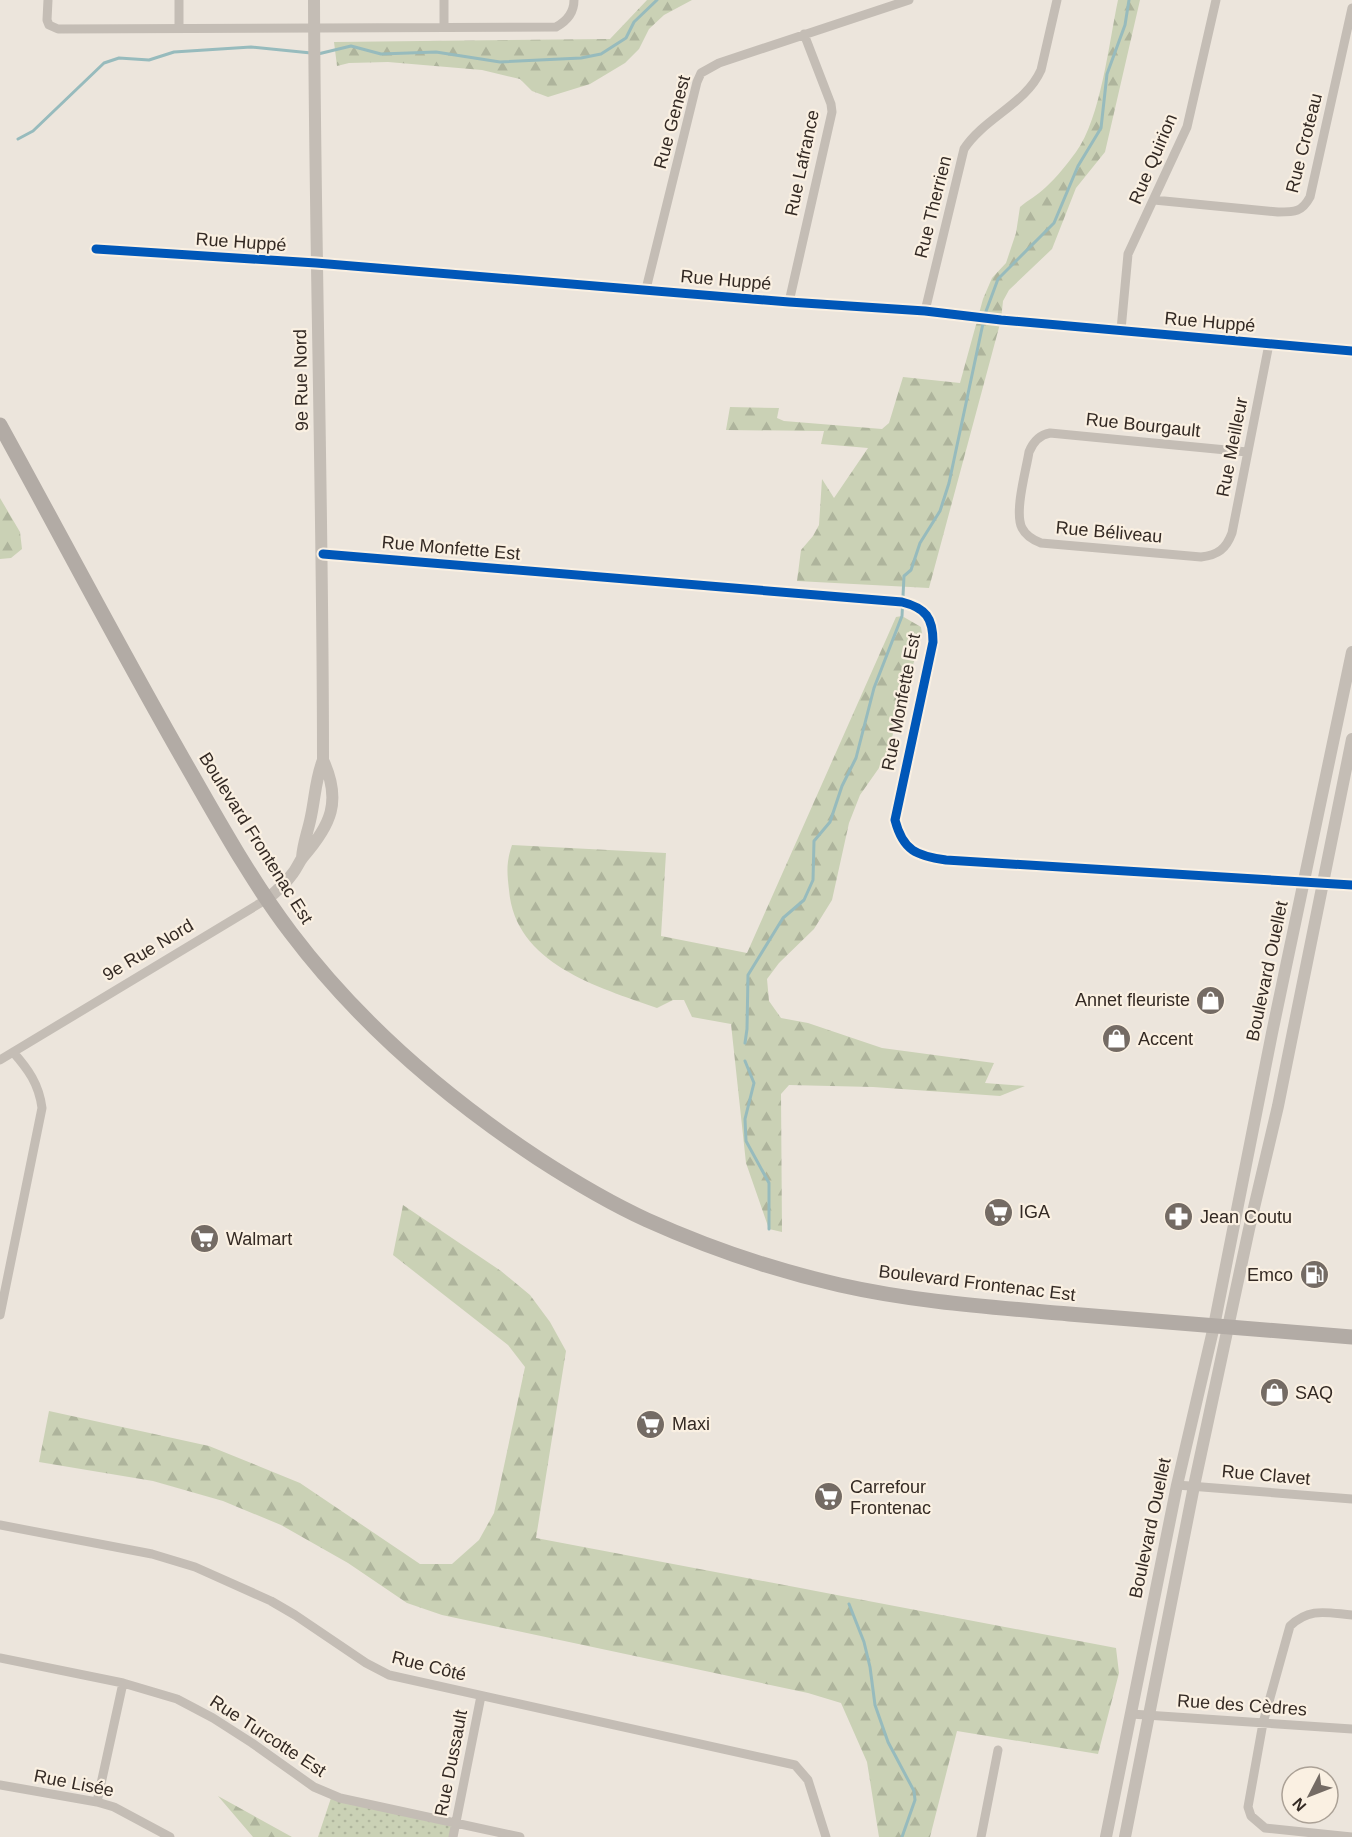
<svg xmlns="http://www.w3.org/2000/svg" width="1352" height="1837" viewBox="0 0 1352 1837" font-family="Arial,sans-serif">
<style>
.forest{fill:url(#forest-firs)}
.park{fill:url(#park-dots)}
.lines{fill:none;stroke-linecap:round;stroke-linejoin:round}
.stream{stroke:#97bbbd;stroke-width:3}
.minor{stroke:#c4bdb5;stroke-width:9}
.tertiary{stroke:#c4bdb5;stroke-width:12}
.primary{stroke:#b2aba5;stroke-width:15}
.cycleway-casing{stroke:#faf0e2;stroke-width:13}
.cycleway{stroke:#0057b8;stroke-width:9}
.labels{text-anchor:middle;stroke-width:4.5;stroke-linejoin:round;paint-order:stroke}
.street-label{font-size:18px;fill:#342a24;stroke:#faf0e2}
.poi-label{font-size:18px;fill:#342a24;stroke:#faf0e2;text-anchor:start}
</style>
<defs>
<pattern id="forest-firs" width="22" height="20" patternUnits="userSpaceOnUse" patternTransform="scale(1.5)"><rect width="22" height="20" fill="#cad1b5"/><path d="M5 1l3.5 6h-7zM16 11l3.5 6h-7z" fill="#aeb49c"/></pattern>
<pattern id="park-dots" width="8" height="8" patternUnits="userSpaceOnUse" patternTransform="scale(1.5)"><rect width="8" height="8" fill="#cad1b5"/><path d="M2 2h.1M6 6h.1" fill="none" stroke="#aeb49c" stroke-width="1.8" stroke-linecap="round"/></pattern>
</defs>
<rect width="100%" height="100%" fill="#ece5dc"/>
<path class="forest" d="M 647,0 L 692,0 L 664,15 L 649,29 L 639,49 L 625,63 L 590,84 L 548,97 L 532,91 L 520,79 L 482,70 L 388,62 L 349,63 L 337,66 L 334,42 L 610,39 Z
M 1118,0 L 1140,0 L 1105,152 L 1076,188 L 1052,249 L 1009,290 L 1003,301 L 1001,320 L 929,588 L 797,581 L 801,550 L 813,536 L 819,525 L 822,479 L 834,498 L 868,448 L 821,444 L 824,431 L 726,430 L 730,407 L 779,408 L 777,418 L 784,421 L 882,429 L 889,423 L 903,377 L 960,383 L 983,299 L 992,278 L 1006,263 L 1016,233 L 1020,207 C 1028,200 1038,195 1046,187 C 1057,177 1067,164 1076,152 C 1101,118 1109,42 1118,0 Z
M 0,498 L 20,532 L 22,549 L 11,558 L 0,559 Z
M 902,616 L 921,627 L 922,634 L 886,758 L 860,795 L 849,823 L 832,900 L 814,929 L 779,963 L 767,979 L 769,1001 L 781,1018 L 808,1023 L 882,1048 L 994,1063 L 985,1083 L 1025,1086 L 1000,1096 L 873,1087 L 789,1085 L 781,1094 L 782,1232 L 769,1229 L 746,1163 L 731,1024 L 692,1017 L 684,1000 L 673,1000 L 657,1008 C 598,987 515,964 509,890 C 507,872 506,863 512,845 L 666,853 L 661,936 L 747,953 L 896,617 Z
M 403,1205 L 501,1271 L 530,1295 L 550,1322 L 566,1351 L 536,1538 L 1116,1648 L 1119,1673 L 1098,1754 L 957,1731 L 930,1837 L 879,1837 L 867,1762 L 841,1703 L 808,1693 L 442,1615 L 407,1603 L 348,1563 L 281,1525 L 223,1501 L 153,1481 L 39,1462 L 49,1411 L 209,1446 L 300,1483 L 420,1564 L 452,1564 L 479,1540 L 494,1513 L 525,1367 L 508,1345 L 393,1255 Z
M 218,1796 L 292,1837 L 253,1837 Z"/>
<path class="park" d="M 332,1795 L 456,1823 L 453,1837 L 318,1837 Z"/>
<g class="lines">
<path class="stream" d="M 318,54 L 351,46 L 381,54 L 436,52 L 500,62 L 581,58 L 601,54 L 626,38 L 634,22 L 657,0
M 18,139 L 33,131 L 104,63 L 119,58 L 149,60 L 174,52 L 251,47 L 311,53
M 745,1043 L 747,1029 L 748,975 L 783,918 L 804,900 L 813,880 L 814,841 L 830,822 L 842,786 L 856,758 L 874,688 L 902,616 L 904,576 L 911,570 L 920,543 L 940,511 L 949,483 L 985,314 L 998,279 L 1054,223 L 1078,166 L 1101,128 L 1107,74 L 1125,25 L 1129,0
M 745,1061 L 754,1083 L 745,1119 L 746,1141 L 769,1183 L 769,1229
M 849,1604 L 864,1642 L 870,1667 L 875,1705 L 888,1742 L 914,1791 L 915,1800 L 902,1837"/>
<path class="minor" d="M 48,0 L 47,20 L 49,25 L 58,29 L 556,27 C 567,21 574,13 574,0
M 179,0 L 179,28
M 444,0 L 444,27
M 1154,200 L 1278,212 C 1295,212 1302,212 1310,197 L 1352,8
M 96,249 L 316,263 L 789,302 L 925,311 L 1001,320 L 1352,351
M 646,289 L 697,82 L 701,73 L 719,63 L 909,0
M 789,302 L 832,112 L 831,104 L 804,34
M 925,311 L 964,149 C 984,118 1026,104 1041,70 L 1057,0
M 1121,330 L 1128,254 L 1187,127 L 1216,0
M 1247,452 L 1050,433 C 1039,435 1033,442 1029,452 C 1026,471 1014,512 1022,528 C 1026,536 1033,540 1041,543 L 1201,557 C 1218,555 1226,549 1232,533 L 1269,344
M 323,554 L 902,602 C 926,608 933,618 933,642 L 895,820 C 903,851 917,856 946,860 L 1352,885
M 0,1060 L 267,899
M 0,1315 L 42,1108 C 39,1084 28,1069 13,1052
M 1177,1485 L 1352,1499
M 0,1525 L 152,1554 L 195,1567 L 271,1601 L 295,1615 L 366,1663 L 389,1675 L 795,1765 L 808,1780 L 826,1837
M 1352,1615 C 1327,1613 1310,1607 1290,1626 L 1263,1723 L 1248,1807 L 1251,1816 L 1265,1828 L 1352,1837
M 0,1658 L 123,1683 L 177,1699 L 213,1718 L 252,1743 L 314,1787 L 340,1798 L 520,1837
M 1131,1714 L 1352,1729
M 0,1785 L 97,1802 L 114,1807 L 170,1837
M 97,1802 L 123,1683
M 453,1837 L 481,1696
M 981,1837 L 998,1750"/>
<path class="tertiary" d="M 302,858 C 303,844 307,834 310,821 C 315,800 315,780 323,760 C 323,507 315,253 314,0
M 267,899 C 277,891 286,883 293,873 C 297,868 299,862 303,857 C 331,825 342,801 323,760
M 1106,1837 L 1177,1485 L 1214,1326 L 1272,1033 L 1352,652
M 1125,1837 L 1194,1486 L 1249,1229 L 1278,1106 L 1352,739"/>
<path class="primary" d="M 0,425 C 61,536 120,649 183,759 C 217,818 250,879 291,933 C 359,1023 445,1097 539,1159 C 573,1181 610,1203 647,1220 C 709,1248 774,1270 840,1285 C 915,1302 992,1307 1069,1314 C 1163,1322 1258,1329 1352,1337"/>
<defs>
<path id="cycleway" d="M 96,249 L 316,263 L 789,302 L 925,311 L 1001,320 L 1352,351
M 323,554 L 902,602 C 926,608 933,618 933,642 L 895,820 C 903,851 917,856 946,860 L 1352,885"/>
</defs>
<use href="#cycleway" class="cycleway-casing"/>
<use href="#cycleway" class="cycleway"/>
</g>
<defs>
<symbol id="shop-disc" viewBox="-11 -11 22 22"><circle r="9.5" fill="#746b64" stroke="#faf0e2"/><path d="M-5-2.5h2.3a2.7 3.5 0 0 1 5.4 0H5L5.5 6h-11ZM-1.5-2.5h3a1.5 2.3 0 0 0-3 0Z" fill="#fff"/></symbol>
<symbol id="supermarket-disc" viewBox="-11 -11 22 22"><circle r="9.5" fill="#746b64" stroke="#faf0e2"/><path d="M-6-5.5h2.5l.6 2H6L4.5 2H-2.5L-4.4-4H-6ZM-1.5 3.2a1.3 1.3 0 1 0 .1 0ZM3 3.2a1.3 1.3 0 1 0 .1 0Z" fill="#fff"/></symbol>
<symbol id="pharmacy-disc" viewBox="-11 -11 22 22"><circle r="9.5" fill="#746b64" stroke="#faf0e2"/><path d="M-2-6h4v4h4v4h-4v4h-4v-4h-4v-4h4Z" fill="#fff"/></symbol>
<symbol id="fuel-disc" viewBox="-11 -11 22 22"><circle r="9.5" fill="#746b64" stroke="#faf0e2"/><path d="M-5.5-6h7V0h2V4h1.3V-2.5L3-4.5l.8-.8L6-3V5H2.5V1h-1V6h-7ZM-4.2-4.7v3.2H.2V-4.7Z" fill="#fff"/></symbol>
</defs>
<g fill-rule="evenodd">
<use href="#shop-disc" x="1194" y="984" width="33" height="33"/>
<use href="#shop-disc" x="1100" y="1022" width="33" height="33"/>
<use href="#supermarket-disc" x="982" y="1196" width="33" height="33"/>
<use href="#pharmacy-disc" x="1162" y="1200" width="33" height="33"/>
<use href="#supermarket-disc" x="188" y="1222" width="33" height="33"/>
<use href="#fuel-disc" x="1298" y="1258" width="33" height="33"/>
<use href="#shop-disc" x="1258" y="1376" width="33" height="33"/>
<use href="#supermarket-disc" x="634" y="1408" width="33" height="33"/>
<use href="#supermarket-disc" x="812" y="1480" width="33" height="33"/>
</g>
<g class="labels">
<g class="street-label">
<text transform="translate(672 122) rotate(-75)" y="6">Rue Genest</text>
<text transform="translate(1304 143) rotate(-76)" y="6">Rue Croteau</text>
<text transform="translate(1153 159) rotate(-67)" y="6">Rue Quirion</text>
<text transform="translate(802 163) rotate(-78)" y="6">Rue Lafrance</text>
<text transform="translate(933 207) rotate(-76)" y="6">Rue Therrien</text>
<text transform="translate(241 242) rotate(4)" y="6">Rue Huppé</text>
<text transform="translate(726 280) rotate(5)" y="6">Rue Huppé</text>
<text transform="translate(1210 322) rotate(5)" y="6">Rue Huppé</text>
<text transform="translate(301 380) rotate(-91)" y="6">9e Rue Nord</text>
<text transform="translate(1143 425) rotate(6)" y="6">Rue Bourgault</text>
<text transform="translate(1232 447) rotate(-79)" y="6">Rue Meilleur</text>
<text transform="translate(1109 532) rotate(5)" y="6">Rue Béliveau</text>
<text transform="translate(451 548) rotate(5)" y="6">Rue Monfette Est</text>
<text transform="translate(901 702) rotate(-79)" y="6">Rue Monfette Est</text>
<text transform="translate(256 838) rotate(58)" y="6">Boulevard Frontenac Est</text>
<text transform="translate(148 950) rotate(-31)" y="6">9e Rue Nord</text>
<text transform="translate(1267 971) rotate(-78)" y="6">Boulevard Ouellet</text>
<text transform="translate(977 1283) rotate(7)" y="6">Boulevard Frontenac Est</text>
<text transform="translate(1266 1475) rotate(5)" y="6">Rue Clavet</text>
<text transform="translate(1150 1528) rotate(-78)" y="6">Boulevard Ouellet</text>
<text transform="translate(429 1666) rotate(14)" y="6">Rue Côté</text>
<text transform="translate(1242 1705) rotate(4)" y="6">Rue des Cèdres</text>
<text transform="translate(268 1736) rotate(33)" y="6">Rue Turcotte Est</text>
<text transform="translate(451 1763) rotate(-79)" y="6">Rue Dussault</text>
<text transform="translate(74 1783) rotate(11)" y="6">Rue Lisée</text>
</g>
<g class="poi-label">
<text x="1190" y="1006" text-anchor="end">Annet fleuriste</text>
<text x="1138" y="1045">Accent</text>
<text x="1019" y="1218">IGA</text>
<text x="1200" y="1223">Jean Coutu</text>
<text x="226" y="1245">Walmart</text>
<text x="1293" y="1281" text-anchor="end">Emco</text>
<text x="1295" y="1399">SAQ</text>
<text x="672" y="1430">Maxi</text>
<text x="850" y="1493">Carrefour<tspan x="850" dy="21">Frontenac</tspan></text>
</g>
</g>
<g transform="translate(1310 1795) rotate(228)"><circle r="28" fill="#faf0e2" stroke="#aba196" stroke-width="1.5"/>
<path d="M0-4.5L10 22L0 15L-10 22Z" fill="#746b64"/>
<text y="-9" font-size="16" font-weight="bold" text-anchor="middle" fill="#342a24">N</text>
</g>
</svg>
